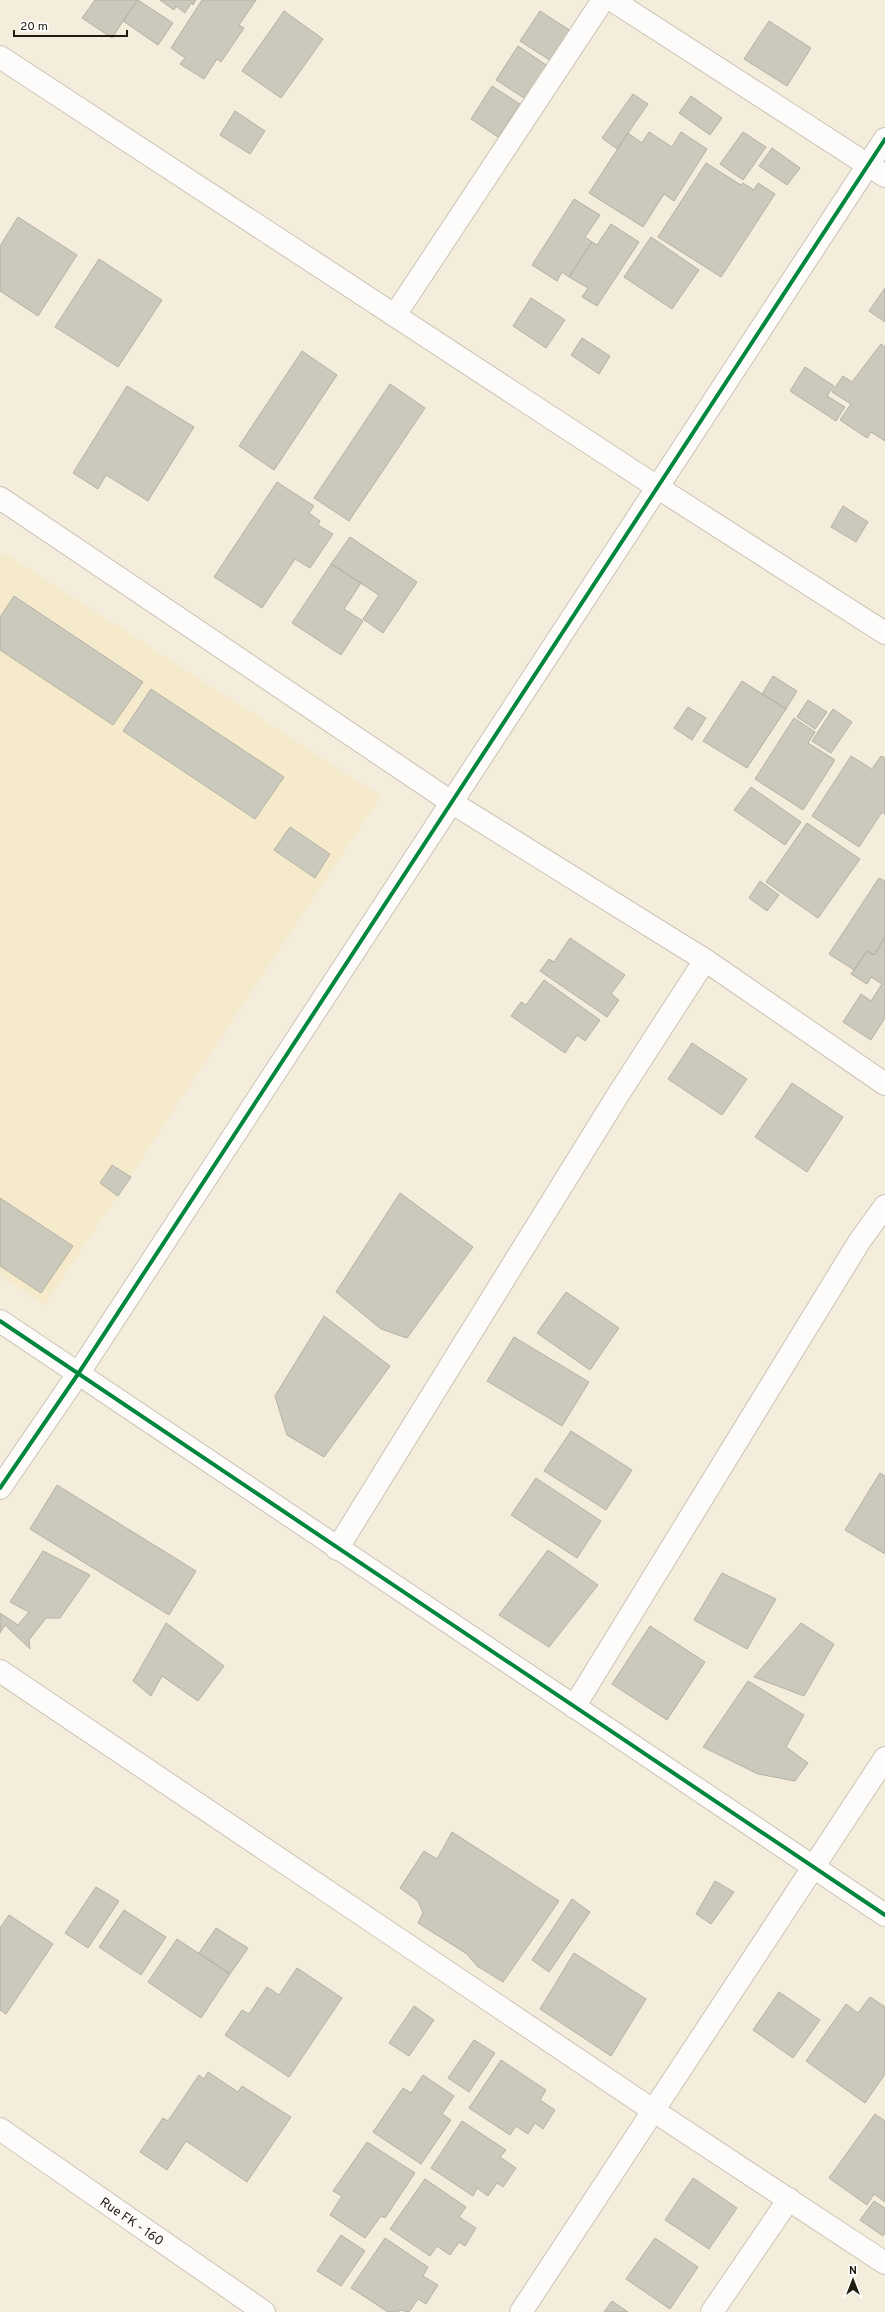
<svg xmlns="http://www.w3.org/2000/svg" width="885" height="2312" viewBox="0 0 885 2312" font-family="Overpass,sans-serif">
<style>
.built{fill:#f6eacd}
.building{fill:#cbc9bc;stroke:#b4b2a4}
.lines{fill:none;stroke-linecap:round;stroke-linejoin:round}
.minor-casing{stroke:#cac4b7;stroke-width:24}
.minor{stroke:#fdfcfa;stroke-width:22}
.cycleway-casing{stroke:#fff;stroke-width:6}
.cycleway{stroke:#00873e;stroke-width:4}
.labels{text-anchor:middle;stroke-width:4;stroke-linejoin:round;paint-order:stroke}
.street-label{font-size:13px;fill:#201c10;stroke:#fff}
</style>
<rect width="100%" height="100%" fill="#f4eddc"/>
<path class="built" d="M 3,552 L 381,796 L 45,1305 L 0,1276 L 0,556 Z"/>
<path class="building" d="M 95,0 L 137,0 L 112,38 L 82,18 Z
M 138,0 L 173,23 L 158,45 L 123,21 Z
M 160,0 L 196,0 L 193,5 L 191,3 L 185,13 L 176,6 L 174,10 Z
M 202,0 L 256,0 L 239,25 L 244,28 L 221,62 L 217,59 L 204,79 L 180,64 L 185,58 L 171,48 Z
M 284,11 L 323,39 L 281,98 L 242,71 Z
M 540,11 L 571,31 L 551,61 L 520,41 Z
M 769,21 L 811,48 L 787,86 L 744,59 Z
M 518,46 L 549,67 L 527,100 L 496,80 Z
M 492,86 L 520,104 L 498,137 L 471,119 Z
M 633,94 L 648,104 L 617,149 L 602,138 Z
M 691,96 L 722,118 L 710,135 L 679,113 Z
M 235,111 L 265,131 L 250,154 L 220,135 Z
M 649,132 L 672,147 L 681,132 L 707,149 L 674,201 L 664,194 L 643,227 L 589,193 L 628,133 L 642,143 Z
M 743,132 L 766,147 L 743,180 L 720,164 Z
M 772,148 L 800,168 L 787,185 L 759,166 Z
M 706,163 L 741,185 L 743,183 L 754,190 L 758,183 L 775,194 L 721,277 L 658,237 Z
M 574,199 L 600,215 L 585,237 L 592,242 L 569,277 L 562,272 L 557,281 L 532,265 Z
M 18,217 L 77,255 L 38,316 L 0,291 L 0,246 Z
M 611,224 L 639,242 L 597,306 L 582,297 L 588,288 L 569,277 L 592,242 L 597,245 Z
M 651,237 L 699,270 L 672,309 L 624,277 Z
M 99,259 L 162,300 L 118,367 L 55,327 Z
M 885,288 L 885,322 L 869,311 Z
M 531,298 L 565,320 L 546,348 L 513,326 Z
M 582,338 L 610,356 L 599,374 L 571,355 Z
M 881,344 L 885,347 L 885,441 L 871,432 L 867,438 L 840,420 L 851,404 L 832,392 L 843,376 L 852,382 Z
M 302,351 L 337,375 L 274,470 L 239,446 Z
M 805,367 L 834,386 L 827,396 L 845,407 L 836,421 L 790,391 Z
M 390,384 L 425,408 L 349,521 L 314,498 Z
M 127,386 L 194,427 L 148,501 L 106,475 L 98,489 L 73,473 Z
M 277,482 L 314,506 L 309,513 L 320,521 L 318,525 L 333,534 L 310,568 L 295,559 L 262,608 L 214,577 Z
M 843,506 L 868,522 L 856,542 L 831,527 Z
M 350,537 L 417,582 L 383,633 L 363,619 L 379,595 L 331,564 Z
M 331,564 L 361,583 L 344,609 L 363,621 L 341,655 L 292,623 Z
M 14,596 L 143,682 L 113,725 L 0,650 L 0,617 Z
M 773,676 L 797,691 L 786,709 L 762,694 Z
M 742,681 L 786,709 L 747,768 L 703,741 Z
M 151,689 L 284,777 L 255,819 L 123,731 Z
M 808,700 L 827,712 L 815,729 L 797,717 Z
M 688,707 L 706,718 L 692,740 L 674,728 Z
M 833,709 L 852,722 L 831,753 L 812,741 Z
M 794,718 L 815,732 L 808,743 L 835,760 L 803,810 L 755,779 Z
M 851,756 L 872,769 L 881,756 L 885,758 L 885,814 L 882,812 L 859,847 L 812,816 Z
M 751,787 L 801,822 L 785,845 L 734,810 Z
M 807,823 L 860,859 L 818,918 L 766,882 Z
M 290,827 L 330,854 L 315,878 L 274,850 Z
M 879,878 L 885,881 L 885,937 L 874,955 L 867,951 L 854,970 L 829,954 Z
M 760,881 L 779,895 L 767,911 L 749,898 Z
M 885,937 L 885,1018 L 871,1040 L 843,1022 L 861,994 L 871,1001 L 882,984 L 871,977 L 867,984 L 851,974 L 867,951 L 874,955 Z
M 570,938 L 625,975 L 611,994 L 619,1000 L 607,1017 L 540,971 L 549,959 L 554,962 Z
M 544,980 L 600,1020 L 585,1041 L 577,1035 L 565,1053 L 511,1016 L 521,1002 L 526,1005 Z
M 692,1043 L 747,1079 L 722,1115 L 668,1079 Z
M 792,1083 L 843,1117 L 807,1172 L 755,1137 Z
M 112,1165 L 131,1177 L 118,1196 L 100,1183 Z
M 400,1193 L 473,1247 L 407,1338 L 381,1329 L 336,1292 Z
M 0,1198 L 73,1246 L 41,1293 L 0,1266 Z
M 566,1292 L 619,1328 L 590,1370 L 537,1333 Z
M 324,1316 L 390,1366 L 324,1457 L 287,1435 L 275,1396 Z
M 514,1337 L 589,1382 L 562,1426 L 487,1381 Z
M 571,1431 L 632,1470 L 606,1510 L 544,1471 Z
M 880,1473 L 885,1476 L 885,1554 L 845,1530 Z
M 536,1478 L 601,1521 L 577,1558 L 511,1515 Z
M 57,1485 L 196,1571 L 169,1615 L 30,1529 Z
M 548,1550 L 598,1585 L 549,1647 L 499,1615 Z
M 43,1551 L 90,1575 L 60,1618 L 46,1618 L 29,1640 L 30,1649 L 5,1625 L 0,1633 L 0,1613 L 18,1625 L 29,1612 L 10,1602 Z
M 722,1573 L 776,1599 L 747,1649 L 694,1620 Z
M 166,1623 L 224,1666 L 198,1701 L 162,1676 L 151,1696 L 133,1681 Z
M 801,1623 L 834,1644 L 804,1696 L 754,1677 Z
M 650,1626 L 705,1662 L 667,1720 L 612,1684 Z
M 748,1681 L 804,1715 L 786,1747 L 808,1763 L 795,1781 L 758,1774 L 703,1747 Z
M 452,1832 L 559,1901 L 503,1982 L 477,1966 L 467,1954 L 418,1923 L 423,1913 L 418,1901 L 400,1888 L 424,1851 L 437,1859 Z
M 715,1881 L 734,1892 L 711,1924 L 696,1914 Z
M 96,1887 L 119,1901 L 88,1948 L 65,1933 Z
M 572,1899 L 590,1912 L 549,1972 L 532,1960 Z
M 124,1910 L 166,1937 L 141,1975 L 99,1947 Z
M 9,1915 L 53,1944 L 6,2014 L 0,2010 L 0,1928 Z
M 216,1928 L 248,1948 L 230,1974 L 199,1953 Z
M 177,1939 L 230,1974 L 201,2018 L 148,1982 Z
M 574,1953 L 646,1999 L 611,2056 L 540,2009 Z
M 297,1968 L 342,1998 L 289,2077 L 225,2035 L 242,2010 L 249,2014 L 267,1987 L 279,1995 Z
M 779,1992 L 820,2020 L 793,2058 L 753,2030 Z
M 870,1997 L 885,2007 L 885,2074 L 865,2103 L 806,2061 L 846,2004 L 858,2013 Z
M 414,2006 L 434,2020 L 409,2056 L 389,2043 Z
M 474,2040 L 495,2053 L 469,2092 L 448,2078 Z
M 501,2060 L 546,2090 L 540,2100 L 555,2110 L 543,2129 L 535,2123 L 528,2134 L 516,2126 L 510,2135 L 469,2108 Z
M 208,2072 L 238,2092 L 242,2086 L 291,2117 L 247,2182 L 186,2141 L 167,2170 L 140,2152 L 163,2118 L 168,2121 L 199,2075 L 204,2079 Z
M 423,2075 L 454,2096 L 442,2114 L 451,2120 L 421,2164 L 373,2132 L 403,2088 L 411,2093 Z
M 875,2114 L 885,2121 L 885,2202 L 874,2194 L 867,2205 L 829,2178 Z
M 462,2121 L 506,2150 L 500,2157 L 516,2168 L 503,2187 L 497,2183 L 488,2196 L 477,2188 L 473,2196 L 431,2168 Z
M 367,2142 L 415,2173 L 385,2218 L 381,2216 L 365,2238 L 330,2215 L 342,2196 L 333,2191 Z
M 693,2178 L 737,2208 L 709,2249 L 665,2220 Z
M 425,2179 L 466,2207 L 459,2217 L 476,2228 L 465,2246 L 459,2242 L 450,2255 L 437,2246 L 430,2256 L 390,2229 Z
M 874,2201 L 885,2208 L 885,2233 L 883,2236 L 860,2220 Z
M 341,2235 L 365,2251 L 341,2286 L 317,2271 Z
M 385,2238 L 428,2267 L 423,2276 L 438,2285 L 426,2304 L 418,2299 L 409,2312 L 400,2310 L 398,2312 L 388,2312 L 351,2288 Z
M 655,2238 L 698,2267 L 670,2309 L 626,2279 Z
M 612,2301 L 628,2312 L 604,2312 Z"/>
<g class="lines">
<defs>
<g id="minor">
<path d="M 612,0 L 885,176"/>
<path d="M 0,57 L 657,487 L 885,633"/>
<path d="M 395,315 L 603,0"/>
<path d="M 0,498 L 451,802 L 705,960 L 885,1084"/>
<path d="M 0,1321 L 885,1915"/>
<path d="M 0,1488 L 78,1374 L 885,139"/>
<path d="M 337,1549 L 616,1098 L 705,960"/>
<path d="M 0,1671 L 654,2111 L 885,2263"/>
<path d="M 574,1707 L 859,1242 L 885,1206"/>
<path id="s1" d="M 0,2129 L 264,2312"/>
<path d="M 521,2312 L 885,1758"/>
<path d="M 712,2312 L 789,2199"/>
</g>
</defs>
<use href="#minor" class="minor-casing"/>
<use href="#minor" class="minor"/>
<defs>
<path id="cycleway" d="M 0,1321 L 885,1915
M 0,1488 L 78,1374 L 885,139"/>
</defs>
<use href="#cycleway" class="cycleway-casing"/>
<use href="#cycleway" class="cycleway"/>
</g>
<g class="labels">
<g class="street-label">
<text dy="5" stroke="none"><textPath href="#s1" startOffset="161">Rue FK - 160</textPath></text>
</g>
</g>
<g transform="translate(853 2280)" stroke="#ffffff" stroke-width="3" paint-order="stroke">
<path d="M0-3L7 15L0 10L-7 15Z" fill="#201c10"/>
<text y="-6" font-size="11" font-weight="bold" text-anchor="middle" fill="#201c10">N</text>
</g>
<path d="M14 30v6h113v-6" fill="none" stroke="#201c10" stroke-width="2"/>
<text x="20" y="30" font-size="12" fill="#201c10" stroke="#ffffff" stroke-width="3" paint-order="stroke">20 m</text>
</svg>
